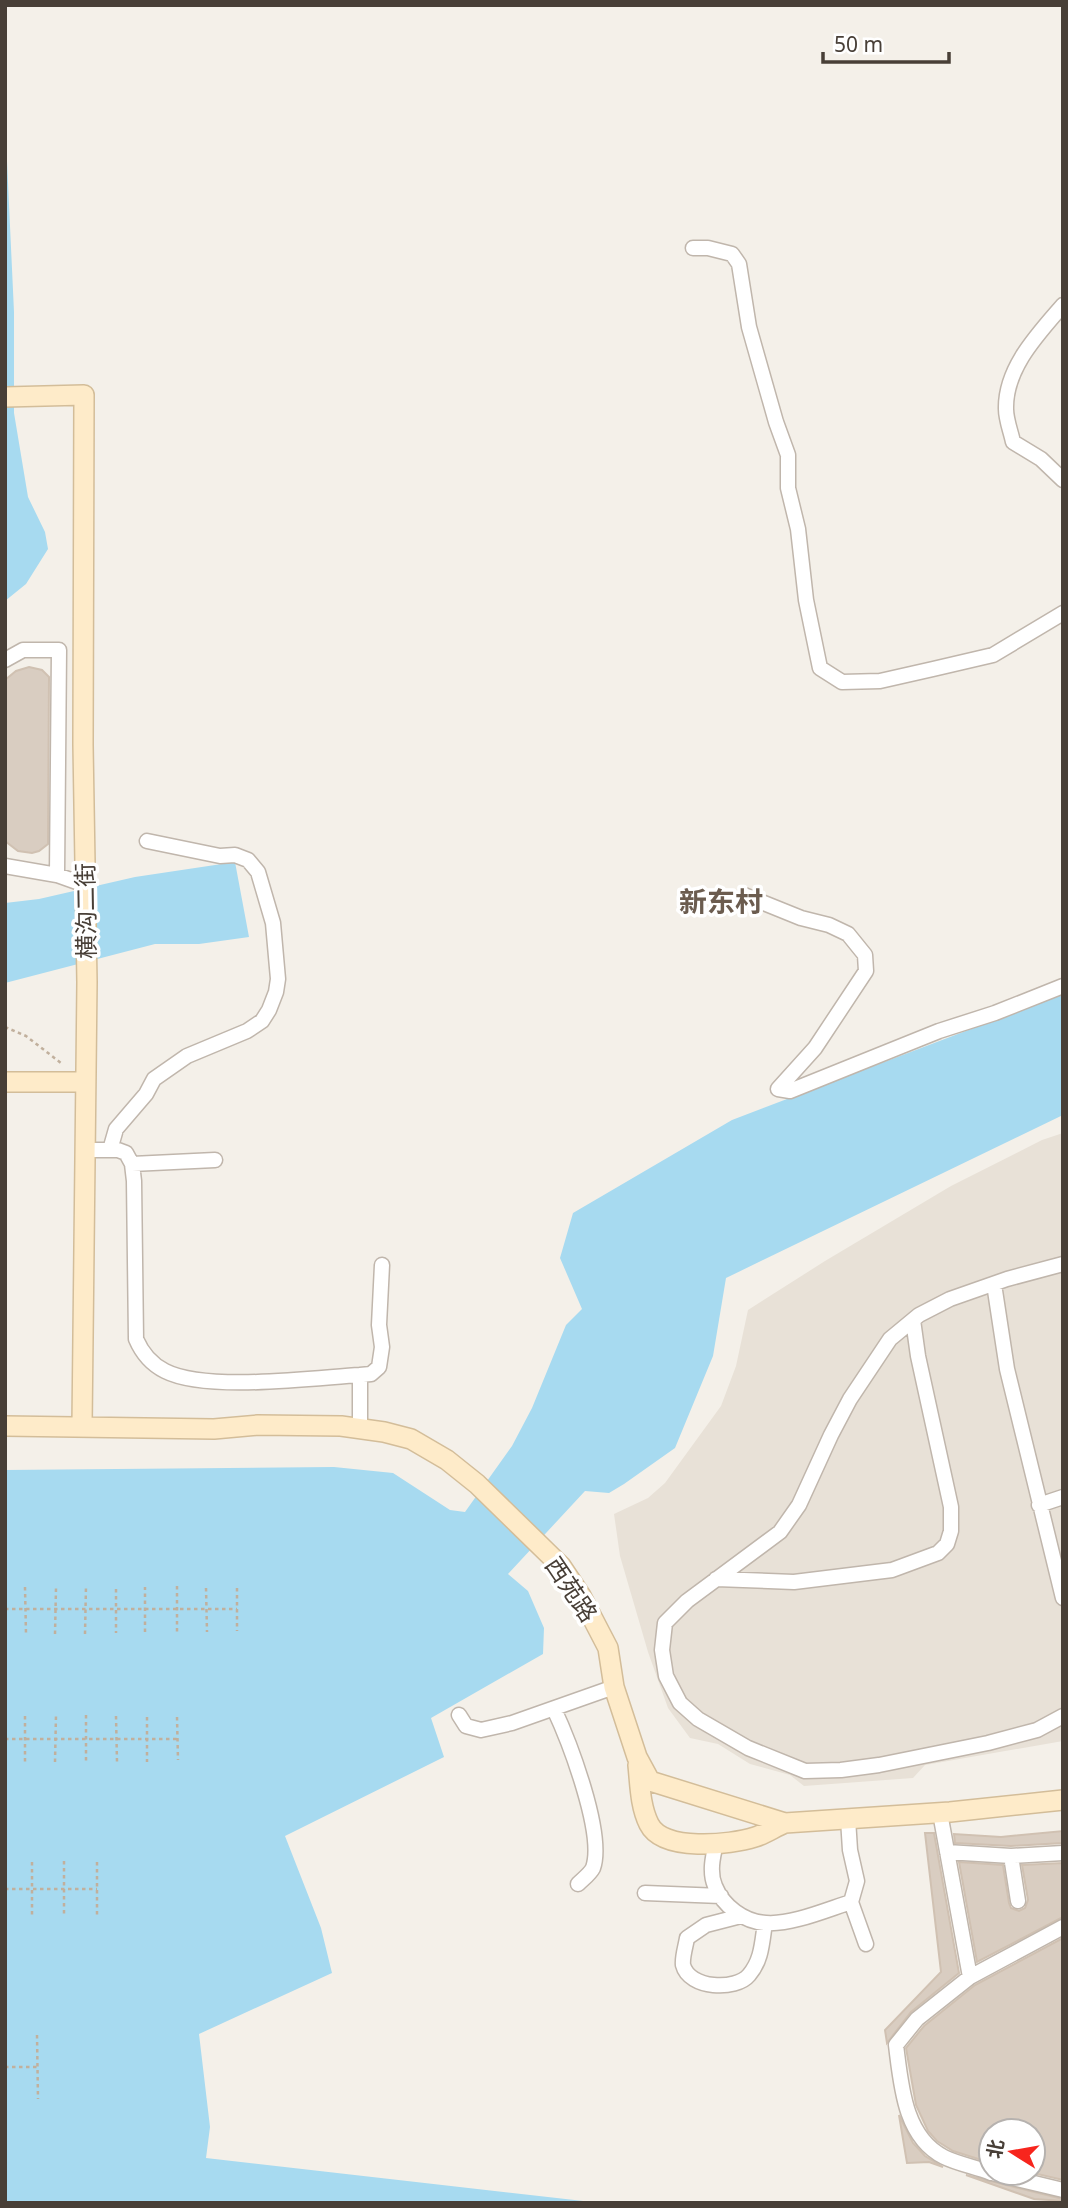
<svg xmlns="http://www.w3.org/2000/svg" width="1068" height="2208" font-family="'Noto Sans','Noto Sans SC',sans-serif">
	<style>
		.residential { fill: #e8e1d7 }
		.water { fill: #a7daf0 }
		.building { fill: #d9cdc1; stroke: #d0c1b2; stroke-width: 2 }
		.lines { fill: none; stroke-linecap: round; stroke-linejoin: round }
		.street-casing { stroke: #c0b6ac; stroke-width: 17 }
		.secondary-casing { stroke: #d3bd99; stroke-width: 22 }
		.path { stroke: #c1b09d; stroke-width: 2.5; stroke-dasharray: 3.5 3.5; stroke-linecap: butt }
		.street { stroke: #fff; stroke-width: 14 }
		.secondary { stroke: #feebc9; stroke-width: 19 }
		.labels { text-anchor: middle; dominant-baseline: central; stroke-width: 7; stroke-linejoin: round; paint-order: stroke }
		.street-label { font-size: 24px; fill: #483f37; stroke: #fff }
		.quarter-label { font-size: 28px; font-weight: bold; fill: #6b5c4f; stroke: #fff }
	</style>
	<rect width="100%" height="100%" fill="#f4f0e9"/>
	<path class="residential" d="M1063,1133V1741L925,1765L913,1778L804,1786L790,1775L750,1764L718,1744L690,1738L668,1708L648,1652L620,1556L614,1514L648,1498L665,1483L721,1406L736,1366L748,1310L825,1261L951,1186L1042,1140Z"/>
	<path class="water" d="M5,118L14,312V413L28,497L45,532L48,549L26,584L5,601Z
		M235,862L249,937L199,944H155L5,983V903L39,899L135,877Z
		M1063,994V1115L726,1278L713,1356L675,1448L624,1484L609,1493L585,1491L508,1574L528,1591L544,1628L543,1654L431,1718L444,1757L285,1836L321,1928L332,1973L199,2034L210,2127L206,2158L601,2203H5V1470L334,1467L393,1473L450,1510L465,1512L512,1446L532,1408L566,1325L582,1309L560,1258L573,1213L732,1120Z"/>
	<path class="building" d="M29,667L42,670L49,677L48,844L39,851L32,853L18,851L5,841V680L16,671Z
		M1063,1831V1843L1011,1846L955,1843L954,1834L1001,1837Z
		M925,1833H934L959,1973L911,2012L887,2043L885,2030L941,1972Z
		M959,1862L1003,1865L1009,1903L1011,1908L1019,1911L1025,1908L1028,1900L1022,1865L1063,1863V1917L977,1962Z
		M1063,1938V2180L1033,2173V2131H991V2163L953,2151L937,2141L928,2131L916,2105L906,2048L924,2026L975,1985Z
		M899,2115L913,2143L925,2156L943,2167L929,2162L907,2163Z
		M966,2175L1063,2199V2201L1034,2199Z"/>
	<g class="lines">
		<g class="street-casing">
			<path id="street" d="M693,248H708L732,254L739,264L749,327L776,422L788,455V488L798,529L806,600L820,668L842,682L880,681L933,669L993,655L1063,613
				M1063,305C1038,334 1005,368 1006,409C1006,420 1011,432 1013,442L1041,459L1063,480
				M5,660L23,650H59L57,875
				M5,866L57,875L85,885
				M744,895L801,918L829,925L848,934L865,955L866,971L815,1048L778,1089L790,1091L939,1031L995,1013L1063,986
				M85,1150H118L126,1153L132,1164L134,1181L136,1339C142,1353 151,1364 165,1371C206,1392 312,1378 360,1375V1429
				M110,1150L116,1129L146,1094L154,1079L187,1056L247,1031L262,1021L269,1010L276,992L278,979L273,923L258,872L248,860L235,855L220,856L147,841
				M132,1164L215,1160
				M1063,1264L1007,1279L950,1299L919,1315L890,1339L850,1399L831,1435L799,1505L780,1532L687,1601L665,1623L662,1650L666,1676L680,1703L698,1719L748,1748L805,1771L841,1770L879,1765L988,1743L1037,1730L1063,1716
				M994,1284L1007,1369L1063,1598
				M360,1375L371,1374L379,1367L382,1347L379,1325L382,1265
				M1039,1505L1063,1497
				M716,1579L794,1582L892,1570L938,1553L947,1544L951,1531V1507L918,1356L913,1320
				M554,1709C569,1741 605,1834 593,1868C590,1874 583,1879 578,1884
				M459,1715L466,1726L481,1730L512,1723L614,1687
				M940,1813L970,1977L917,2019L896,2045C901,2084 904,2137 944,2157C958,2164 976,2167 991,2173
				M716,1843C713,1856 709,1872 715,1886C723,1906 744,1922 766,1923C791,1925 826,1910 851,1902L857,1881L850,1850L848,1819
				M947,1852L1011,1856L1063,1853
				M1011,1856L1018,1901
				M645,1893L721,1896
				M851,1902L866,1944
				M741,1916L706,1925L687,1938C686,1945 682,1957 683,1965C689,1989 736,1991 749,1975C762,1960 762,1942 765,1923
				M970,1977L1063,1927
				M992,2173L1063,2190"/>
		</g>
		<g class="secondary-casing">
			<path id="secondary" d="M5,397L84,395L83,745L87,982L82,1426
				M5,1082H84
				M5,1426L214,1429L258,1425L341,1426L384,1432L411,1439L447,1460L477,1484L561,1566L581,1596L608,1648L614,1687L637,1757L650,1781L785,1823L950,1812L1063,1800
				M638,1765C640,1784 640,1806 649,1824C663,1852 730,1845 755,1837C765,1834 775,1827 785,1823"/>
		</g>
		<path class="path" d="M5,1027L26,1036L61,1063
			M177,1586V1633
			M25,1587L26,1634
			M206,1588L207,1632
			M237,1588V1631
			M116,1589V1633
			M5,1609H237
			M145,1632V1587
			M55,1634L56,1588
			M85,1634L86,1586
			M86,1715V1764
			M25,1716V1763
			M116,1716L117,1762
			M147,1717V1762
			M177,1717L178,1760
			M5,1739H178
			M55,1762L56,1715
			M64,1861V1916
			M32,1862V1916
			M97,1862V1915
			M5,1889H97
			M37,2035L38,2099
			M5,2067H38"/>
		<use href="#street" class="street"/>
		<use href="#secondary" class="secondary"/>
	</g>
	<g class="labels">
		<g class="street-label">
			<text transform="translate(85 911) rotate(-91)">横沟二街</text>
			<text transform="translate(572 1589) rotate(56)">西苑路</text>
		</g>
		<g class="quarter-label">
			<text x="721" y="901">新东村</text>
		</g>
	</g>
	<rect width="1068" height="2208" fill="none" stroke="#483f37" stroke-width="14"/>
	<g transform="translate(1012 2152) rotate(281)"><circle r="33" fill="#ffffff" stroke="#b6b2af" stroke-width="2"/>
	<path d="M0-5L12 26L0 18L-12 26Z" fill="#f7251d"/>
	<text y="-10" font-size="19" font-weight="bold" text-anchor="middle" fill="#483f37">北</text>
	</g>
	<path d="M823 52v10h126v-10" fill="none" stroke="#483f37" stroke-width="3.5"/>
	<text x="834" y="52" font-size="21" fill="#483f37" stroke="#ffffff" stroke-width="5" paint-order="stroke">50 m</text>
</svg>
